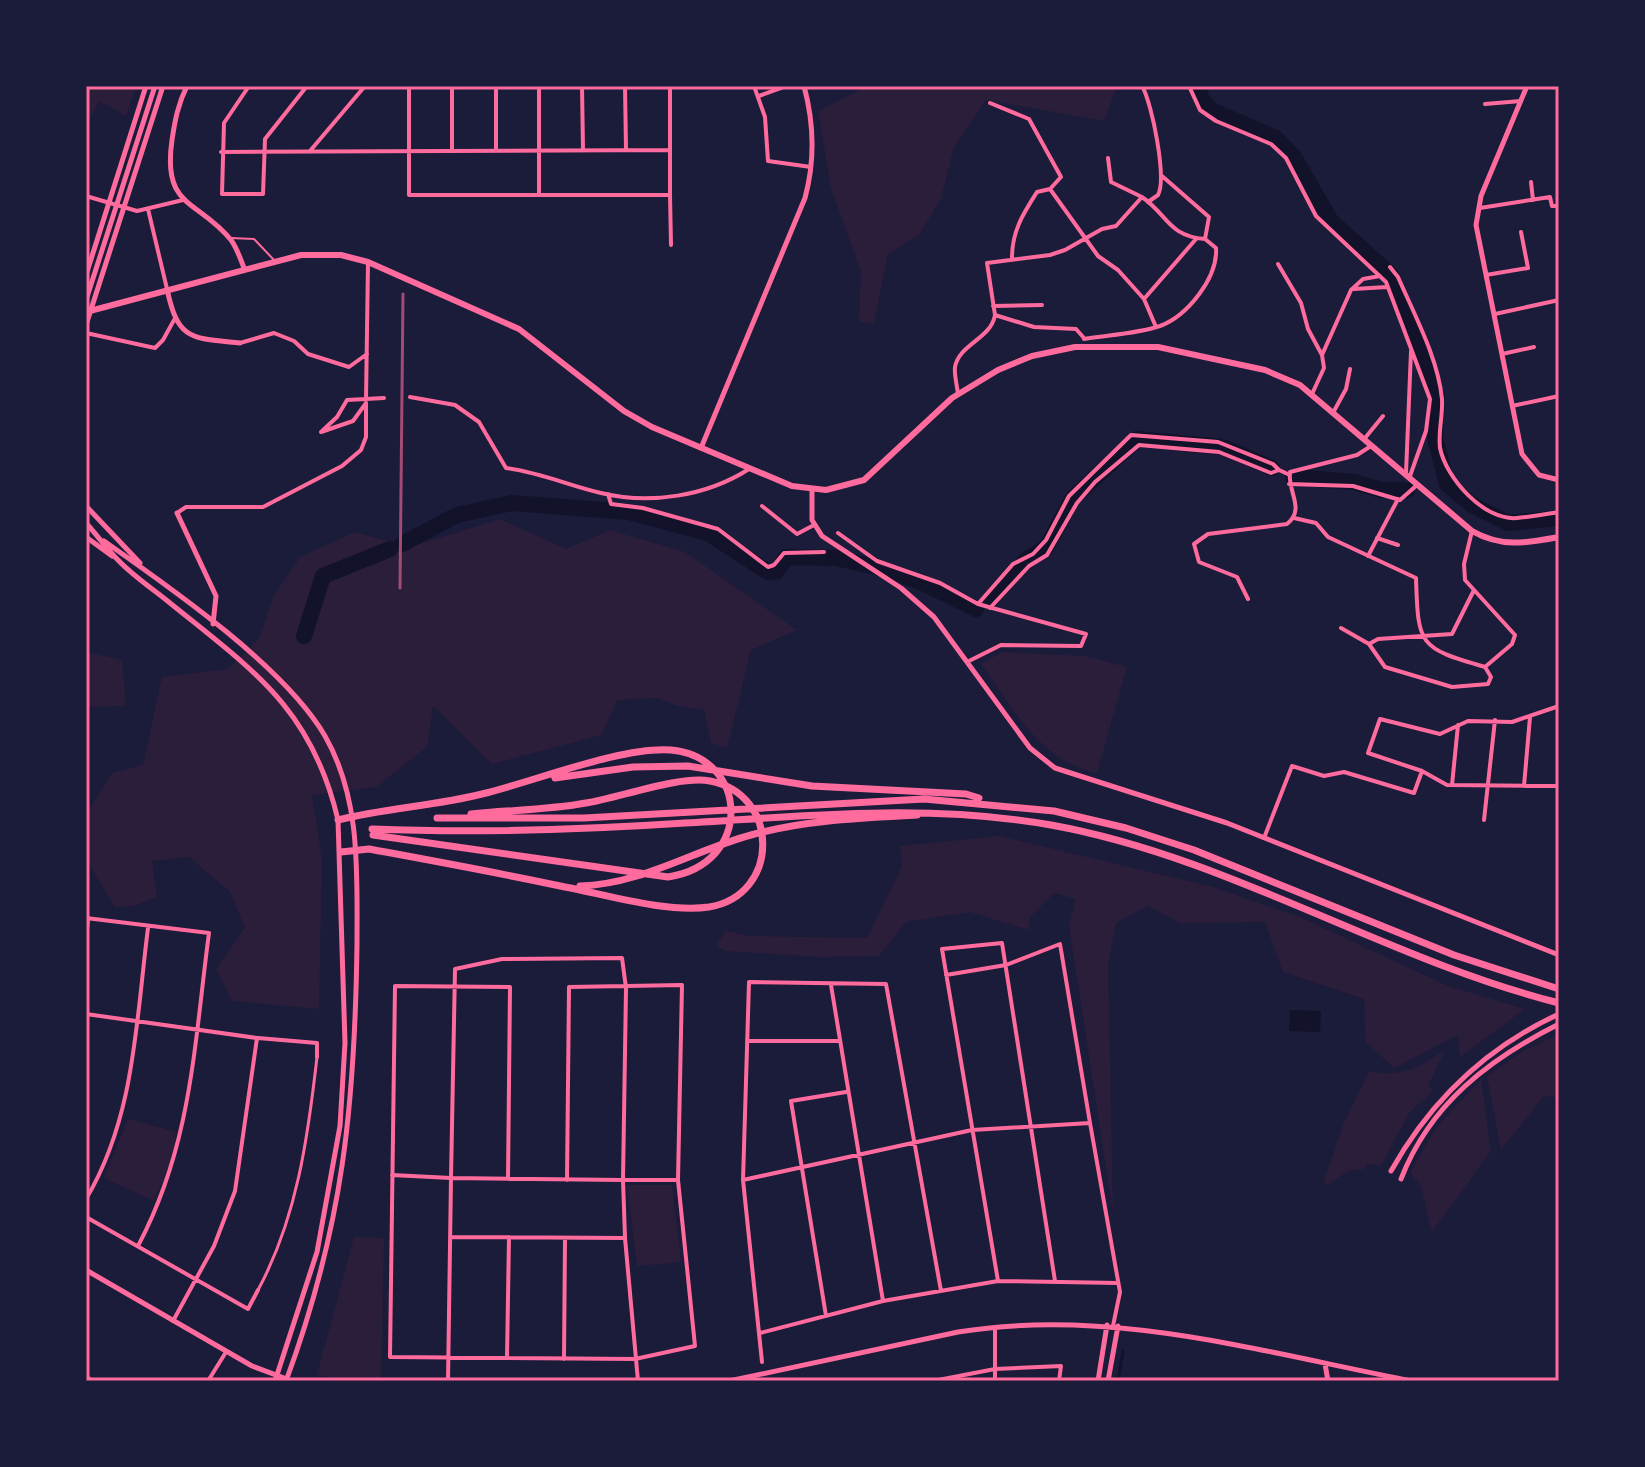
<svg xmlns="http://www.w3.org/2000/svg" width="1645" height="1467" font-family="'PT Sans',sans-serif">
	<style>
		.green { fill: #2a1e3b }
		.water { fill: #12122b }
		.lines { fill: none; stroke-linecap: round; stroke-linejoin: round }
		.stream { stroke: #12122b; stroke-width: 3 }
		.river { stroke: #12122b; stroke-width: 16 }
		.service { stroke: #ff6b9d; stroke-width: 2 }
		.pedestrian { stroke: #ff6b9d; stroke-width: 3 }
		.minor { stroke: #ff6b9d; stroke-width: 4 }
		.tertiary { stroke: #ff6b9d; stroke-width: 5 }
		.primary { stroke: #ff6b9d; stroke-width: 6 }
		.motorway { stroke: #ff6b9d; stroke-width: 7 }
		.rail { stroke: #a44b75; stroke-width: 3 }
		.neatline { fill: none; stroke: #ff6b9d; stroke-width: 3 }
	</style>
	<rect width="100%" height="100%" fill="#1b1b3a"/>
	<path class="green" d="M86,86H136L126,116L99,101L86,126Z
		M867,86H1117L1104,121L986,100L954,147L941,199L919,235L888,254L874,323L859,322L861,272L831,188L818,111Z
		M500,519L566,549L610,530L685,552L797,630L751,650L727,748L711,743L704,710L675,705L657,698L617,700L602,735L492,764L433,706L427,747L376,787L312,795L322,860L319,1009L232,1001L216,969L245,928L230,892L189,857L152,861L157,897L134,906L115,907L86,860V807L92,806L112,773L143,765L162,677L228,669L259,639L273,597L300,557L355,532L410,547Z
		M86,652L122,660L126,706L86,707Z
		M1002,652L1085,656L1127,667L1097,773C1039,761 1014,709 981,664Z
		M999,836L1213,887L1302,918L1448,986L1525,1009L1460,1057L1458,1035L1394,1068L1366,1042L1364,999L1283,972L1265,922L1180,923L1148,906L1116,923L1108,965L1113,1213L1069,925L1076,899L1054,893L1030,917L1029,930L970,912L906,922L879,956L821,957L727,951L716,946L726,931L749,936L867,938L902,866L900,846Z
		M1559,1034V1098L1544,1096L1501,1150L1487,1076L1523,1051Z
		M1445,1050L1428,1086L1434,1090L1410,1112L1381,1166L1367,1164L1364,1169L1348,1171L1327,1185L1323,1183L1344,1123L1369,1071C1402,1078 1418,1068 1445,1050Z
		M1481,1079L1491,1151L1432,1232L1421,1186L1410,1172L1435,1129Z
		M128,1119L177,1132L169,1167L154,1201L104,1178Z
		M627,1185H672L681,1262L637,1266Z
		M354,1237L384,1238L381,1381H344L317,1375Z"/>
	<path class="water" d="M1290,1010L1321,1011L1320,1032L1289,1031Z"/>
	<g class="lines">
		<path class="stream" d="M1118,1381L1123,1351"/>
		<path class="river" d="M1198,86L1201,98L1211,110L1276,138L1294,157L1331,221L1391,275L1437,397L1435,438L1447,484L1472,505L1508,523L1559,518
			M1293,477L1354,482L1381,490H1407
			M402,544L457,515L512,503L629,512L708,533L768,572L777,571L786,557L836,558L876,567L921,582L976,609
			M991,599L1027,559L1046,548L1073,498L1137,439L1223,447L1272,468
			M304,636L323,576L390,549"/>
		<path class="service" d="M231,238L254,239L275,261"/>
		<path class="pedestrian" d="M258,1290C297,1218 308,1137 317,1057"/>
		<path class="minor" d="M249,86L224,123L222,194H263L265,139L307,86
			M409,86V195H670L671,245
			M452,86V151
			M496,86V151
			M539,86V195
			M582,86L583,150
			M625,86L626,150
			M670,86V195
			M754,86L765,117L768,161L811,167
			M1142,86C1152,103 1167,178 1158,195L1148,202
			M1189,86L1200,110L1216,121L1271,144L1286,158L1316,216L1386,282L1430,399L1426,431L1410,476
			M759,96L786,86
			M990,103L1029,119L1061,177L1050,189
			M1485,104L1521,101
			M310,151L365,86
			M221,152L669,150
			M1108,158L1111,182L1142,197
			M1531,182L1533,200
			M86,196L137,211L183,200
			M1480,208L1550,197L1552,206H1559
			M148,209L167,289
			M1558,253H1559
			M1012,258C1012,231 1023,214 1037,192L1050,189L1098,256L1118,270L1144,299L1156,327
			M1278,264L1301,303L1308,329L1322,355L1324,368L1312,394
			M1390,267L1398,277C1414,314 1438,358 1442,399C1443,415 1438,432 1440,448C1446,478 1484,521 1517,518C1531,517 1545,514 1559,512
			M1486,275L1528,268L1521,232
			M1354,289L1387,287
			M1144,299L1196,239
			M993,306L1042,305
			M1495,314L1559,300
			M995,315L987,263L1050,255L1065,250L1102,229L1116,226L1142,197C1168,215 1168,236 1205,239
			M86,333L155,348L163,340L174,320
			M1084,339C1108,335 1136,334 1160,326C1187,316 1218,278 1216,248L1205,239L1209,217L1162,176
			M240,343L274,333L294,341L308,354L349,367L367,354
			M1502,354L1534,347
			M1322,355L1351,290L1363,279L1380,276
			M958,394C957,385 954,375 955,367C959,344 991,339 995,315L1034,327L1076,329L1084,338
			M410,397L455,405L479,422L506,468C542,473 567,485 601,493C650,505 707,496 749,469
			M366,400L368,262
			M1512,406L1559,396
			M1334,411L1346,389L1350,369
			M1365,438L1383,416
			M1406,473L1411,351
			M1289,484L1353,486L1400,500L1417,485
			M608,494L611,504L643,508L718,529L768,567L774,565L784,553L824,552
			M762,506L797,534L814,525
			M177,513L186,507H263L342,466L361,450L366,437V403L353,421L321,432L337,417L347,400L384,398
			M1294,518L1316,523L1328,537L1416,578C1418,646 1419,648 1485,667L1491,677L1488,684L1452,687L1385,667L1369,644L1341,628
			M1472,531L1464,564L1465,580L1515,635L1512,644L1485,667
			M838,533L877,561L940,583L978,604L1086,634L1081,646L1001,645L967,662
			M1377,538L1398,545
			M86,549V559
			M1368,556L1398,499
			M1248,599L1237,577L1199,562L1194,544L1208,534L1287,524C1306,509 1287,491 1290,472L1357,455L1371,446
			M978,604L1013,564L1033,554L1046,540L1069,496L1131,435L1218,442L1273,464L1279,470
			M990,608L1029,566L1047,555L1077,503L1095,482L1139,445L1219,452L1271,473L1279,470L1290,475
			M1369,644L1378,639L1452,634L1474,590
			M1559,706L1512,722L1468,721L1440,734L1380,719L1368,753L1422,771L1447,785L1559,786
			M1452,785L1458,725
			M1524,786L1530,717
			M1559,790V808
			M1484,820L1495,720
			M1264,838L1292,766L1324,776L1344,772L1414,793L1422,771
			M86,918L209,933C194,1045 192,1144 138,1246
			M86,938L88,919
			M946,975L1006,965L1060,944L1090,1123
			M831,985L883,1301
			M86,1014L257,1038L235,1191L214,1246L173,1321
			M258,1038L317,1043V1057
			M747,1041H840
			M392,1175L451,1178L455,969L502,959L622,958L626,988L623,1180H678
			M508,1179L510,987L395,986L390,1357L635,1359L695,1346L678,1180L682,985L569,987L567,1180
			M743,1180L749,982L886,984L941,1291
			M86,1199C135,1117 136,1021 148,928
			M86,1217L248,1309L258,1290
			M450,1237L625,1238
			M998,1281L942,949L1002,943L1055,1281
			M826,1316L791,1101L846,1092
			M760,1333L883,1301L998,1281L1118,1283
			M507,1358L509,1237
			M564,1359L565,1238
			M762,1362L743,1180L972,1130L1090,1123L1120,1292L1113,1326
			M86,1377L93,1381
			M208,1381L226,1352
			M448,1381L451,1178L623,1180L625,1238L638,1381
			M933,1381L995,1369L1061,1366L1059,1381
			M995,1381V1327"/>
		<path class="tertiary" d="M187,86C178,104 175,120 172,140C162,209 198,199 231,240C237,248 240,258 244,268
			M1527,86L1481,196L1476,225L1522,454L1539,475L1559,480
			M86,275L146,86
			M167,289C178,341 191,338 240,343
			M86,300L155,86
			M86,325L163,86
			M701,448L805,198C815,161 814,123 804,86
			M812,489V520L822,536L901,588L934,617L1030,748L1055,768L1227,823L1559,955
			M86,506L140,563
			M177,513L216,596L213,624
			M86,523C97,535 107,549 118,560C133,576 153,589 170,603C254,671 312,709 338,820L345,1043L340,1126L317,1252L275,1381
			M86,537L112,556
			M104,541C171,588 285,667 325,736C361,799 357,872 357,943C355,1105 343,1227 286,1381
			M1391,1171C1431,1100 1485,1048 1559,1014
			M1401,1179C1430,1104 1489,1059 1559,1024
			M86,1270L252,1366L292,1381
			M1325,1364L1328,1381
			M729,1381L958,1332C1110,1307 1262,1352 1412,1381
			M1098,1381L1107,1325
			M1108,1381L1118,1326"/>
		<path class="primary" d="M86,312L301,255H341L368,262L519,329L624,411L652,427L792,486L826,490L864,480L952,398L998,370L1032,356L1075,347H1158L1265,370L1300,385L1472,531C1502,548 1526,543 1559,537"/>
		<path class="motorway" d="M555,778L633,767L688,766L812,786L966,794L979,798
			M437,818H584L924,799L1054,811L1126,828L1194,850L1454,955L1559,989
			M338,820C385,808 435,806 482,794C533,782 622,746 671,750C749,757 754,864 668,877L373,835
			M372,829C477,833 580,830 685,823C810,816 926,803 1051,825C1229,857 1385,959 1559,1003
			M341,852L369,849C434,861 500,873 565,887C607,895 667,913 709,907C781,895 780,794 710,781C681,775 618,798 586,803C548,810 509,810 471,814
			M580,886C642,884 692,851 751,835C804,820 862,818 917,815"/>
		<path class="rail" d="M400,588L403,294"/>
	</g>
	<rect width="1645" height="1467" fill="none" stroke="#1b1b3a" stroke-width="176"/>
	<rect x="88" y="88" width="1469" height="1291" class="neatline"/>
</svg>
